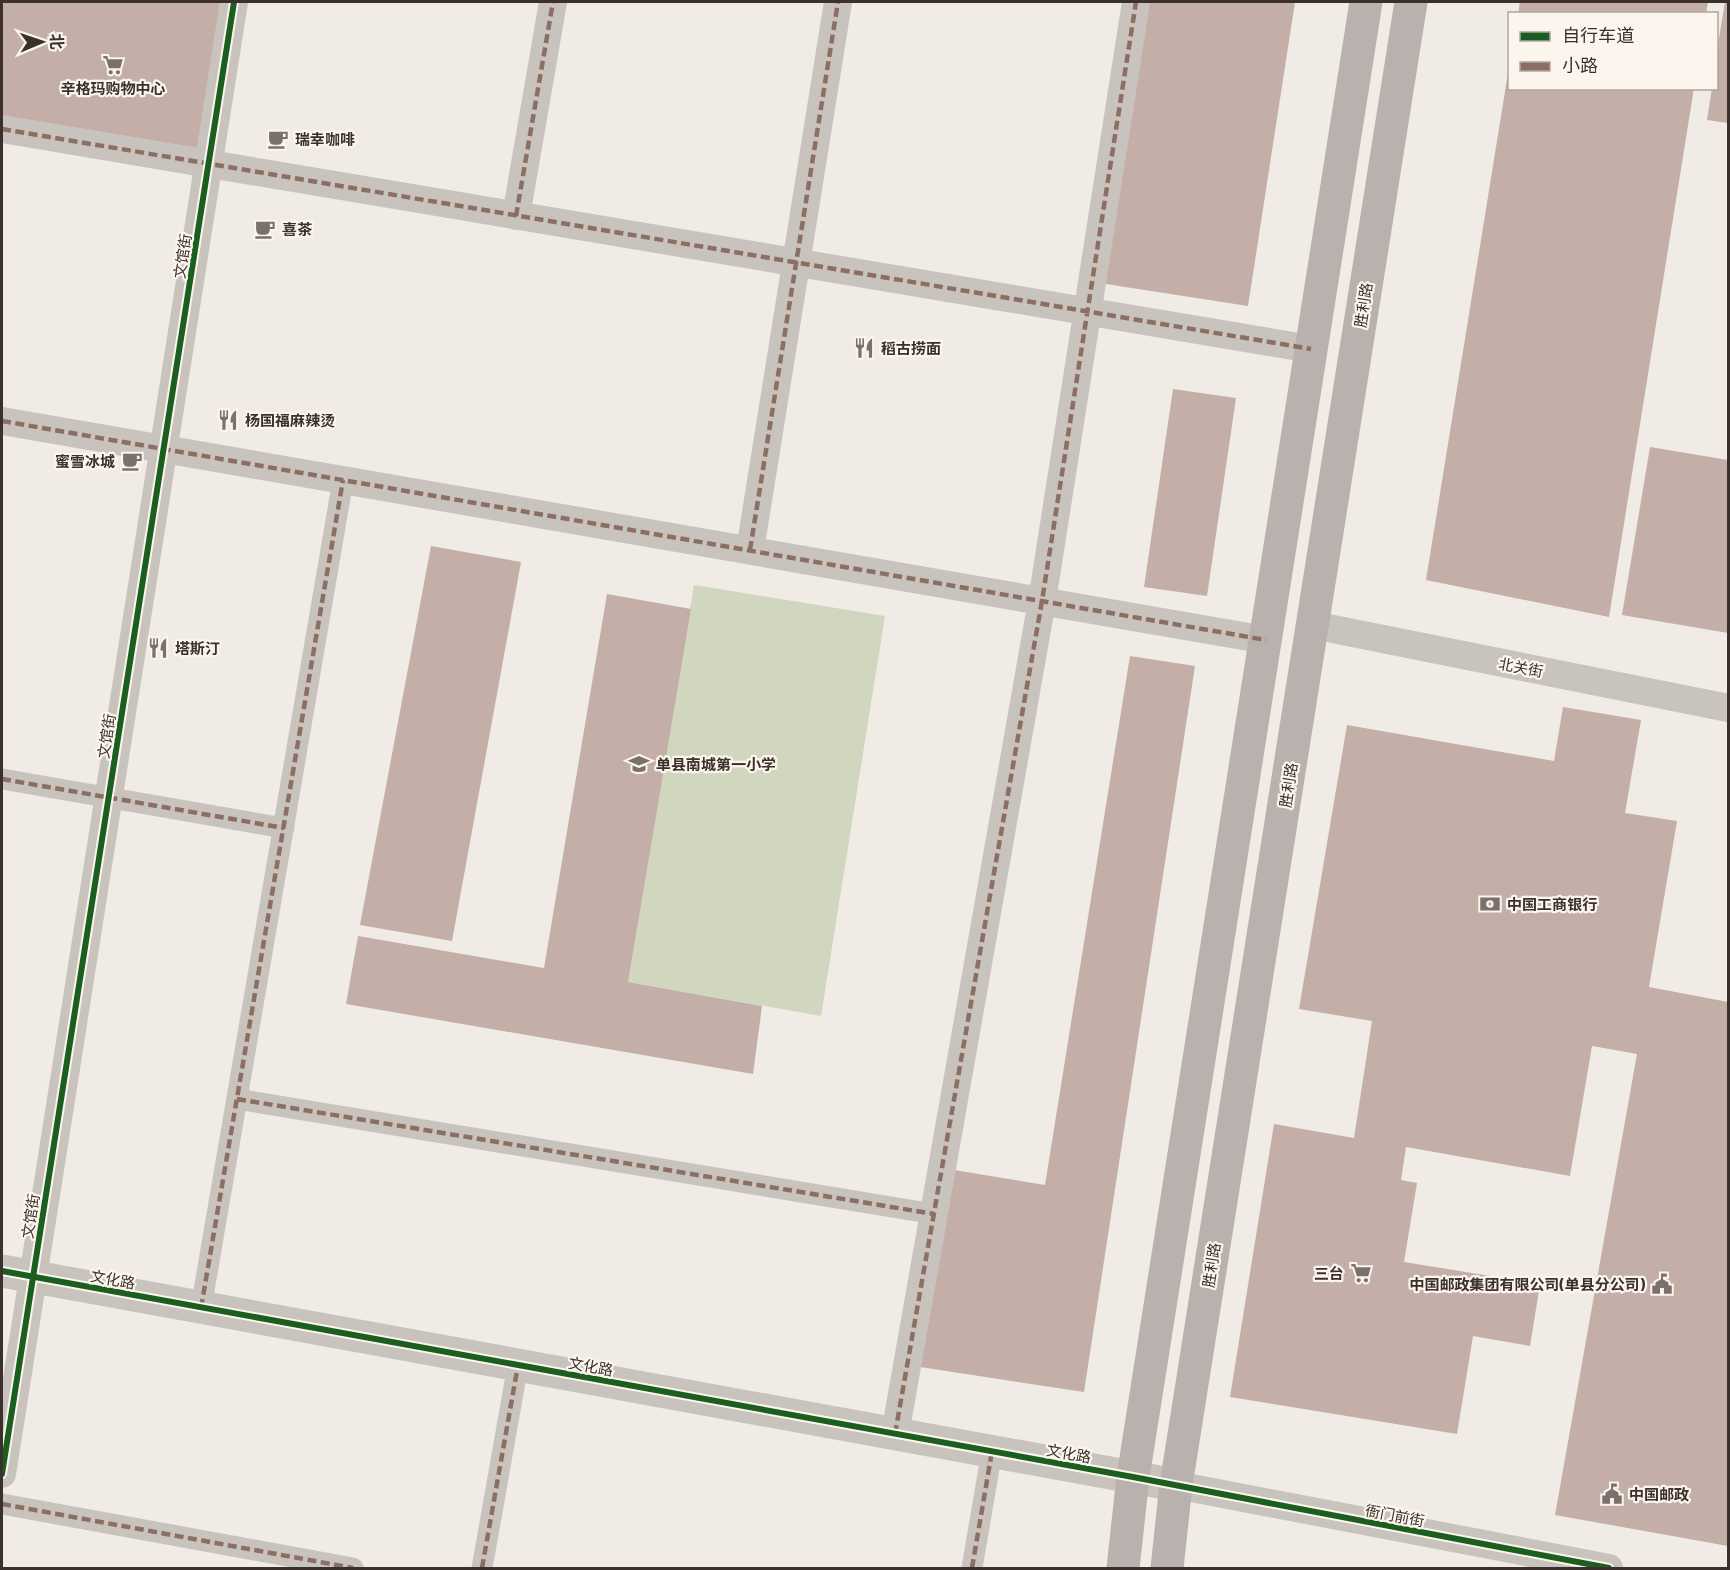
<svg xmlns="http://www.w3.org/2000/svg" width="1730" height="1570" font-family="Barlow,'Noto Sans SC',sans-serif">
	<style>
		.green { fill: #d1d6bf }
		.building { fill: #c3afa7 }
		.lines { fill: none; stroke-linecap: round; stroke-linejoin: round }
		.pedestrian { stroke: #c9c3be; stroke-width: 21 }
		.minor { stroke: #c9c3be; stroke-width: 28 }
		.tertiary { stroke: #c9c3be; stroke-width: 33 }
		.primary { stroke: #b8b1ad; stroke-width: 33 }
		.quiet { stroke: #8d6e63; stroke-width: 4.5; stroke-dasharray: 9 4.5; stroke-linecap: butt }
		.cycleway-casing { stroke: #fbf5ee; stroke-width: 10 }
		.cycleway { stroke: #1b5e20; stroke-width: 6 }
		.labels { text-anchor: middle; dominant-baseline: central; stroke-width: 4.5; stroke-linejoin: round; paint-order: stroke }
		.poi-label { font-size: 15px; font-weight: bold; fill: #3b302b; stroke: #fbf5ee; text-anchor: start }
		.street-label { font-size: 15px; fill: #3b302b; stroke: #fbf5ee }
	</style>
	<rect width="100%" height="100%" fill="#f0ebe5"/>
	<path class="green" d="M694,585L885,616L821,1016L628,982Z"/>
	<path class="building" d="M2,2H234L208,165L2,129Z
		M1136,2H1295L1248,306L1093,282Z
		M1520,2H1708L1706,14H1518Z
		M1725,2H1728V123L1707,120L1712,88H1716V56Z
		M1508,73L1510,88H1694L1609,617L1426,580Z
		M1173,389L1236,398L1207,596L1144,587Z
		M1650,447L1728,460V633L1622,615Z
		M431,546L521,562L452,941L360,925Z
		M607,594L691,609L628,982L762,1006L753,1074L346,1004L358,936L544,968Z
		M1130,656L1195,666L1084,1392L907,1365L942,1168L1045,1185Z
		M1563,707L1641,720L1625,813L1677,821L1649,987L1728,1002V1546L1555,1515L1637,1054L1592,1046L1570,1176L1406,1147L1401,1180L1417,1183L1404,1262L1540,1284L1530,1346L1473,1336L1457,1434L1230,1397L1274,1124L1354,1138L1372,1021L1299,1009L1347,725L1554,761Z"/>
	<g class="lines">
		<path class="pedestrian" d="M2,779L284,828
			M237,1099L934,1214
			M201,1308L343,480
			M2,1504L353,1568
			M482,1568L518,1365
			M972,1568L992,1451"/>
		<path class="minor" d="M2,129L1311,349
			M516,216L553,2
			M2,421L1266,640
			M750,550L838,2
			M1313,625L1728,708
			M895,1434L1042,601L1136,2
			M2,1474L234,2
			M1176,1485L1609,1568"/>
		<path class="tertiary" d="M2,1271L1176,1485"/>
		<path class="primary" d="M1123,1568L1133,1477L1366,2
			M1167,1568L1176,1485L1411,2"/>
		<path class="quiet" d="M2,129L1311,349
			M516,216L553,2
			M2,421L1266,640
			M750,550L838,2
			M2,779L284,828
			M237,1099L934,1214
			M201,1308L343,480
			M895,1434L1042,601L1136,2
			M2,1504L353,1568
			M482,1568L518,1365
			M972,1568L992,1451"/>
		<g class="cycleway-casing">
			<path id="cycleway" d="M2,1271L1133,1477L1609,1568
				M2,1474L234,2"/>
		</g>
		<use href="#cycleway" class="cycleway"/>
	</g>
	<defs>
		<g id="supermarket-bare" transform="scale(1.62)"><path d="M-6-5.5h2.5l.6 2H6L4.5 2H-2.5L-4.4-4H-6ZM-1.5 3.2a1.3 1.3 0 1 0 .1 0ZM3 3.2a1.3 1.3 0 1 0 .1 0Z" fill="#7a716c" stroke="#fbf5ee" stroke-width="2.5" paint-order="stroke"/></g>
		<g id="cafe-bare" transform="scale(1.62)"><path d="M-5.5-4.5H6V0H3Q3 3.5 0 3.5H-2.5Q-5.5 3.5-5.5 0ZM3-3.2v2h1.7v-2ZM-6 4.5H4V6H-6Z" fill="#7a716c" stroke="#fbf5ee" stroke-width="2.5" paint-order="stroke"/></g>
		<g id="restaurant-bare" transform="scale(1.62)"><path d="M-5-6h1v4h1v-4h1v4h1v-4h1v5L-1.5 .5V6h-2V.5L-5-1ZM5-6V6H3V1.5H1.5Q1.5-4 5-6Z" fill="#7a716c" stroke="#fbf5ee" stroke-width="2.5" paint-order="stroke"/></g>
		<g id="school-bare" transform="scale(1.62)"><path d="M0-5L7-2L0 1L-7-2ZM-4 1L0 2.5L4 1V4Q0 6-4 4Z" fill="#7a716c" stroke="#fbf5ee" stroke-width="2.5" paint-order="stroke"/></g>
		<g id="bank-bare" transform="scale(1.62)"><path d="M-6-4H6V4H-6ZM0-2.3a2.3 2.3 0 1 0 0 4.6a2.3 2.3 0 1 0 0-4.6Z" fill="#7a716c" stroke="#fbf5ee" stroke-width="2.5" paint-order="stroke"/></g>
		<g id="civic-bare" transform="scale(1.62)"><path d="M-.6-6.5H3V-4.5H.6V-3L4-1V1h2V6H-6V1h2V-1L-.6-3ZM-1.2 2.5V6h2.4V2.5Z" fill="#7a716c" stroke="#fbf5ee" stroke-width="2.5" paint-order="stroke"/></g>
	</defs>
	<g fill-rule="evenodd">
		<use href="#supermarket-bare" x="113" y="65"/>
		<use href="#cafe-bare" x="278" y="139"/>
		<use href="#cafe-bare" x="265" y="229"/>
		<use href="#restaurant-bare" x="864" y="348"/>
		<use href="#restaurant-bare" x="228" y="420"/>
		<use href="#cafe-bare" x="132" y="461"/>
		<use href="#restaurant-bare" x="158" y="648"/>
		<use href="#school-bare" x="639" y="764"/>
		<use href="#bank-bare" x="1490" y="904"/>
		<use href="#supermarket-bare" x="1361" y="1273"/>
		<use href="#civic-bare" x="1662" y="1284"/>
		<use href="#civic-bare" x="1612" y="1494"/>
	</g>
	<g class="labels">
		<g class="poi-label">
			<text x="113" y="88" text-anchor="middle">辛格玛购物中心</text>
			<text x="295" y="139">瑞幸咖啡</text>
			<text x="282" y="229">喜茶</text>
			<text x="881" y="348">稻古捞面</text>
			<text x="245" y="420">杨国福麻辣烫</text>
			<text x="115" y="461" text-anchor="end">蜜雪冰城</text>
			<text x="175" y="648">塔斯汀</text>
			<text x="656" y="764">单县南城第一小学</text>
			<text x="1507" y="904">中国工商银行</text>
			<text x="1344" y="1273" text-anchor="end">三台</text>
			<text x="1645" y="1284" text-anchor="end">中国邮政集团有限公司(单县分公司)</text>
			<text x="1629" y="1494">中国邮政</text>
		</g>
		<g class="street-label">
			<text transform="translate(182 256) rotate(-81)">文馆街</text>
			<text transform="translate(1363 305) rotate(-81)">胜利路</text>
			<text transform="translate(1521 667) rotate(11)">北关街</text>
			<text transform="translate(106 736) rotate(-81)">文馆街</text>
			<text transform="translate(1288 785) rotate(-81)">胜利路</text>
			<text transform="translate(30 1216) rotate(-81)">文馆街</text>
			<text transform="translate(1211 1265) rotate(-81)">胜利路</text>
			<text transform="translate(113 1279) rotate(10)">文化路</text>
			<text transform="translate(591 1366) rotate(10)">文化路</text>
			<text transform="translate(1069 1453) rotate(10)">文化路</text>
			<text transform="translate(1395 1515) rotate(11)">衙门前街</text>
		</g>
	</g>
	<rect width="1730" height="1570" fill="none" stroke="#3b302b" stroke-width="6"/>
	<rect x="1508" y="12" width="210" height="78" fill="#fbf5ee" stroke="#aea6a0" stroke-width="1.5"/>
	<rect x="1520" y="32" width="30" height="9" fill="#1b5e20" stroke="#aea6a0" stroke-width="1.5"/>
	<text x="1562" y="42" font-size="18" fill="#3b302b">自行车道</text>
	<rect x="1520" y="62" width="30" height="9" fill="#8d6e63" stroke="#aea6a0" stroke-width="1.5"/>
	<text x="1562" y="72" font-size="18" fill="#3b302b">小路</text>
	<g transform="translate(42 42) rotate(88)" stroke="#fbf5ee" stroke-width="4.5" paint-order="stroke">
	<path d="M0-4.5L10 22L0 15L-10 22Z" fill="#3b302b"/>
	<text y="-9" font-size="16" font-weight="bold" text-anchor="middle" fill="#3b302b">北</text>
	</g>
</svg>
